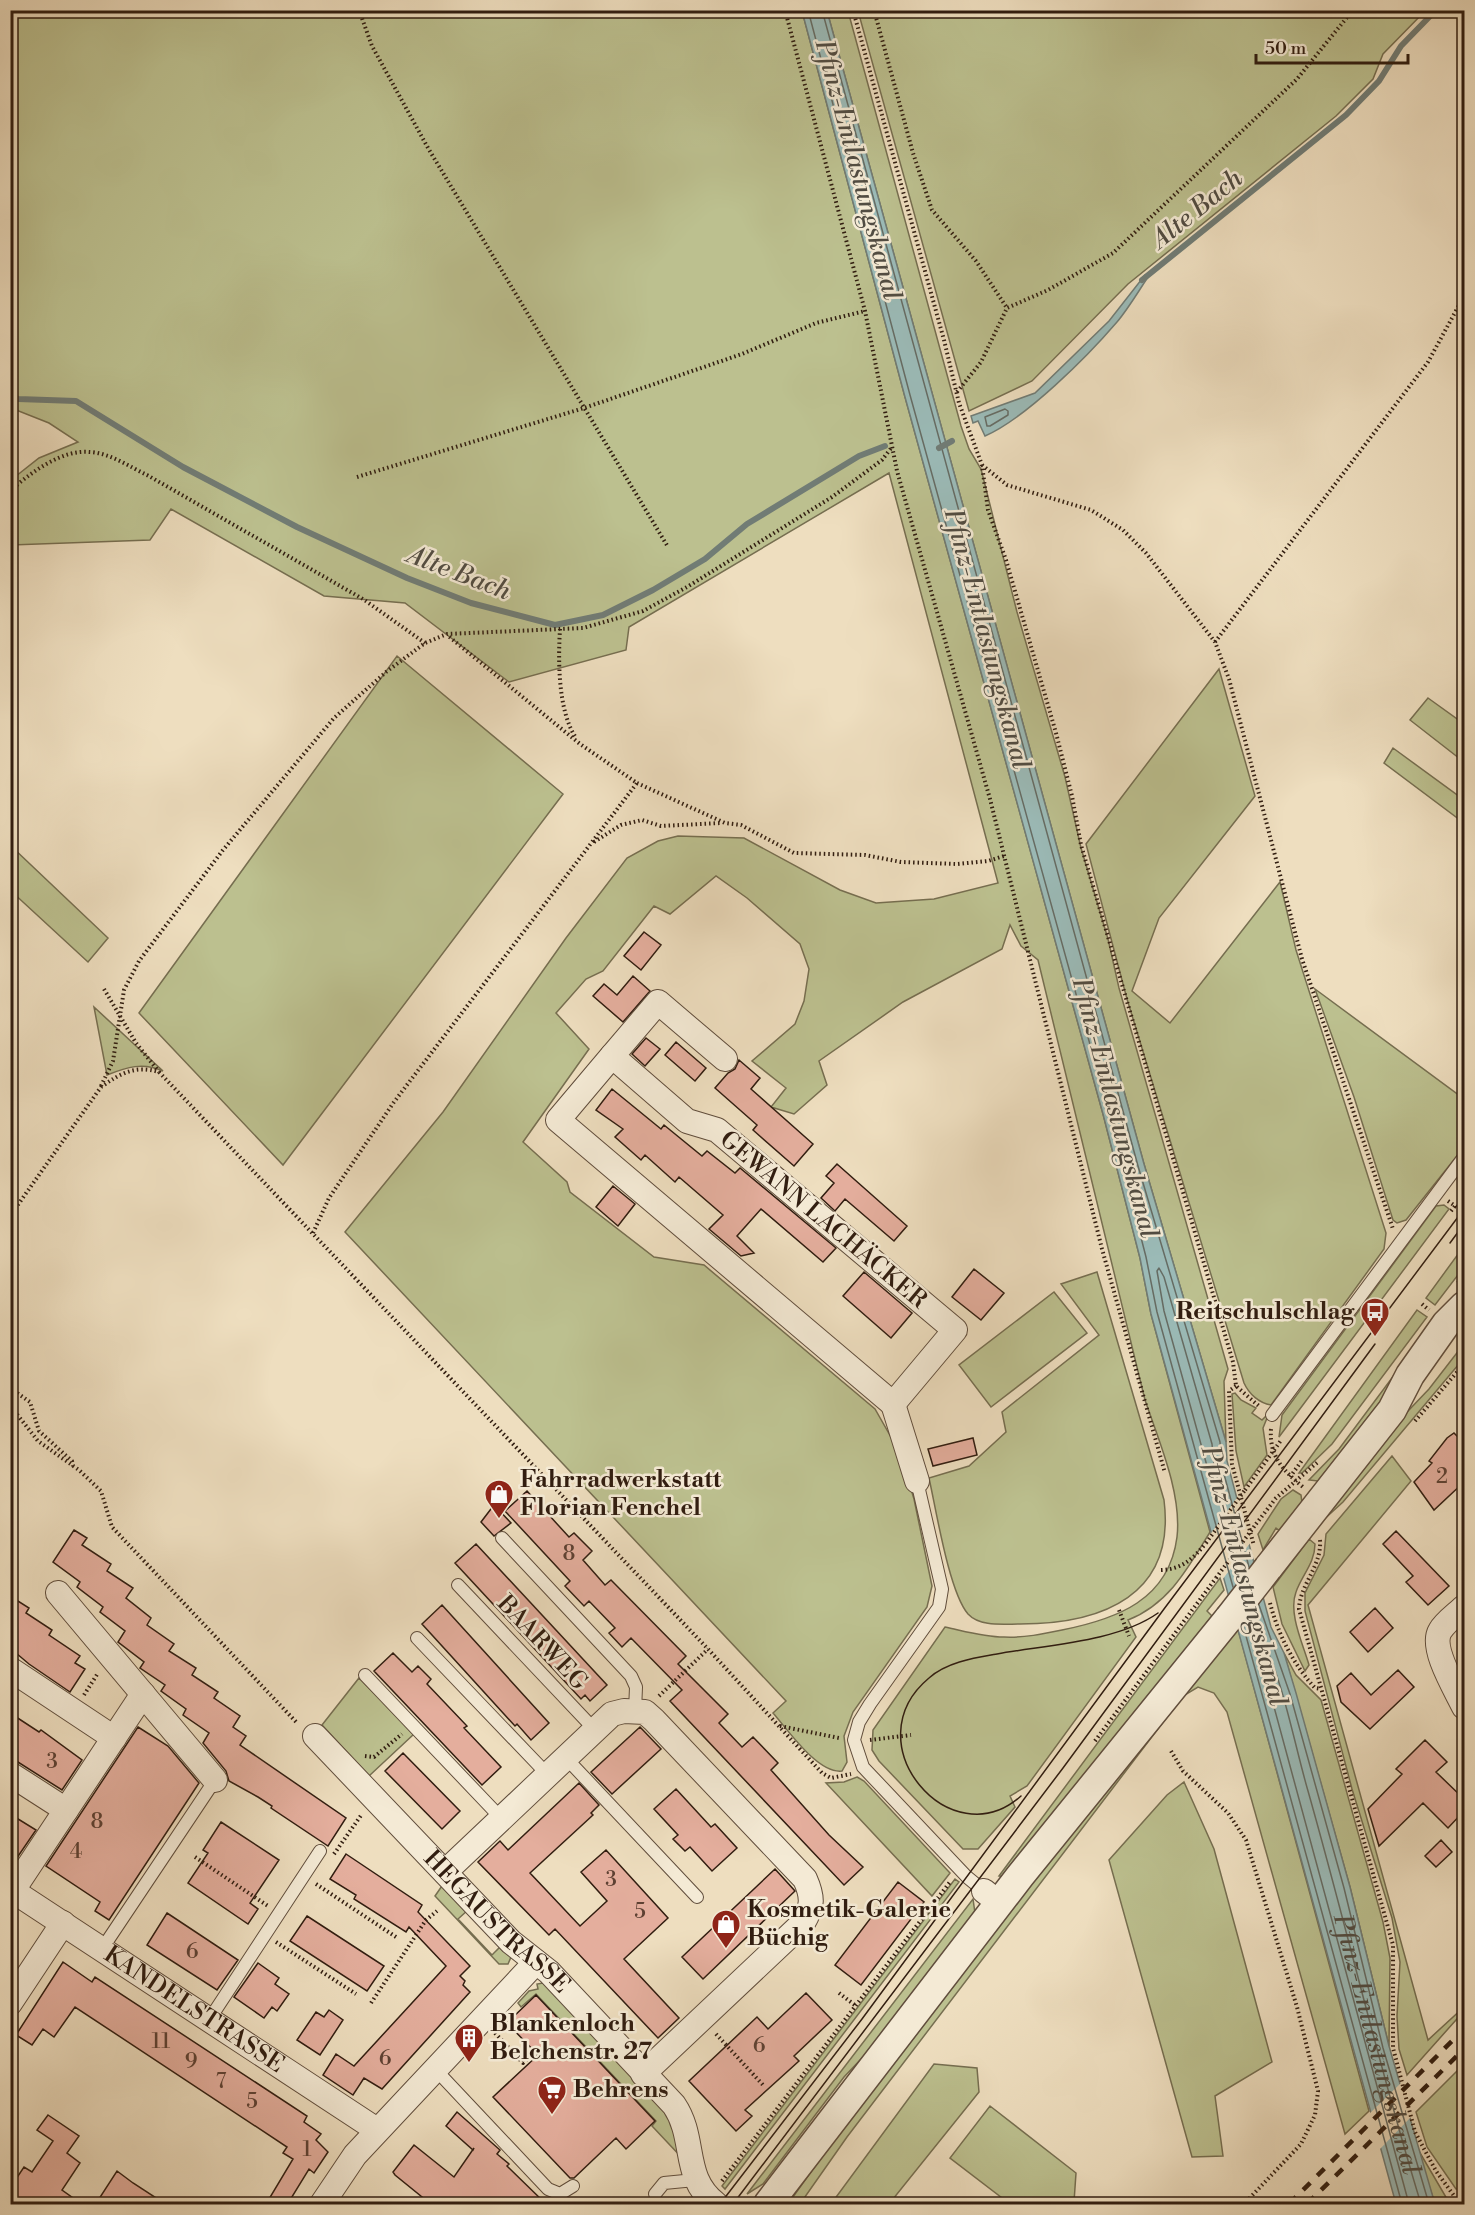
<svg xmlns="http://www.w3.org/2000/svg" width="1475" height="2215" font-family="'Libre Bodoni',serif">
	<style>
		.green { fill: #bcc08f; stroke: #766e50; stroke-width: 1.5 }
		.water { fill: #9bbbb8; stroke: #717c75; stroke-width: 1.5 }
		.pier { fill: #eedebf }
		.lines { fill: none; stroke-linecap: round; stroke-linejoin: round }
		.shore { stroke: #666c64; stroke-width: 1.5 }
		.stream { stroke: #717c75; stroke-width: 6 }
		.building { fill: #e4ae9d; stroke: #311d10; stroke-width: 1.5 }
		.service-casing { stroke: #604d3c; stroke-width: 14 }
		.minor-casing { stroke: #604d3c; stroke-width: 26 }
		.tertiary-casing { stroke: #604d3c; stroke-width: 31 }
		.path { stroke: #311d10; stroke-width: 4; stroke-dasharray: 1.5 3; stroke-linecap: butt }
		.service { stroke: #f4ead5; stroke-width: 12 }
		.minor { stroke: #f4ead5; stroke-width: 24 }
		.tertiary { stroke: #f4ead5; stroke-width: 28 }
		.tram { stroke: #311d10; stroke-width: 1.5 }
		.rail { stroke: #311d10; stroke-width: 4.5; stroke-dasharray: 10 10; stroke-linecap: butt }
		.tertiary-bridge-casing { stroke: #604d3c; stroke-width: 31; stroke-linecap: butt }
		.path-bridge { stroke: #311d10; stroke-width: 4; stroke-dasharray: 1.5 3; stroke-linecap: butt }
		.tertiary-bridge { stroke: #f4ead5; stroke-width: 28 }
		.labels { text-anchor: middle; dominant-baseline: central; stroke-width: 5; stroke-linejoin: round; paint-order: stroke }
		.number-label { font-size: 21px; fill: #5e4133 }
		.street-label { font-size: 24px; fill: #311d10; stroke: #f4ead5 }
		.poi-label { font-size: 24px; font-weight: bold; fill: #311d10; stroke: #f4ead5; text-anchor: start }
		.water-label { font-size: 26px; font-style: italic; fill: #514c42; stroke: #f4ead5 }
	</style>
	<rect width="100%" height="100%" fill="#eedebf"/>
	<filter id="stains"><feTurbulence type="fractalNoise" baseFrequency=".00333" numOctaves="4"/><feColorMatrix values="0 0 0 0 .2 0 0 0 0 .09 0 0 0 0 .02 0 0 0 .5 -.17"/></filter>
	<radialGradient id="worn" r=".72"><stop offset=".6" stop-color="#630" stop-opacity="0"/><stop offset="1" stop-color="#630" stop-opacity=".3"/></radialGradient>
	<path class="green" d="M10,11H802L905,397L1103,1114L1140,1258L1151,1314L1210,1532C1188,1568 1169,1604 1128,1620L1136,1637L1027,1786L1010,1796L1015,1807L978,1849H963L879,1761L872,1750L873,1730L945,1627C964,1631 984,1637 1004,1637C1024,1638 1043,1634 1062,1630C1117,1619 1169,1600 1177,1537C1182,1494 1159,1441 1145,1400L1038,960L1021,946L1010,925L1002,949L903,1002L819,1061L827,1085L794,1114L771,1107L786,1088L752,1061L795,1024L804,1001L809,969L800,944L747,898L716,876L670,914L654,906L603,971L586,979L556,1013L589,1049L523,1142L567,1182L570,1192L654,1257L704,1265L875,1409L900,1453L914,1499L932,1586L927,1607L853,1712L844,1736L847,1762L842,1771C818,1774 788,1730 773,1713L786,1701L345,1232L443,1112L566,938L627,858L658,841L678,836L744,838L840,890L876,903L934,899L998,883L889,473L629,627L626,650L509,682L405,603L324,596L171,509L150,540L11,545V480L39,458L78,442L49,423L11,408Z
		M827,11H848L961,426L969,449L981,469L1017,612L1065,777L1081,848L1108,939L1119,988L1228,1369L1224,1381L1226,1442L1144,1164Z
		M858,11V10L1425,11L1383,54L1373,79L1336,116L1128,284L1032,381L969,411Z
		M397,656L563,794L283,1165L139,1013Z
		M1219,669L1255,796L1159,918L1132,991L1170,1023L1280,882L1296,950L1386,1233L1384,1249L1271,1405C1259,1403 1249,1394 1244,1383L1127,999L1086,844Z
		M1428,698L1464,724V762L1410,720Z
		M1393,748L1464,800V823L1384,763Z
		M11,846L108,938L88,962L11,891Z
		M1315,989L1464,1099V1147L1406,1220L1397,1223L1393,1220L1354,1097Z
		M94,1007L163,1071C143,1062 127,1067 107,1075Z
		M1444,1205L1449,1209L1279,1437L1282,1415L1436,1206Z
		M1464,1246V1267L1435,1305L1426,1298Z
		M1097,1272L1164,1500C1176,1595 1103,1624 1020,1624C1003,1624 980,1627 968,1614C949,1592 936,1509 929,1478L969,1466L1006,1432L1002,1412L1099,1335L1061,1284Z
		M1054,1292L1087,1333L991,1407L959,1365Z
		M1417,1310L1427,1317L1332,1444L1302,1473H1299Z
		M1433,1323L1387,1393L1318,1481L1309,1480L1339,1449Z
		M1463,1345L1464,1358L1343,1502L1320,1523L1388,1432L1429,1389Z
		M1235,1393L1241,1400L1256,1408L1252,1413L1262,1420L1266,1416L1267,1418L1263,1428L1267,1455L1244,1487L1236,1451L1232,1394Z
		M1392,1456L1411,1481L1308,1605L1428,2040L1464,2007V2011L1407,2075L1399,2049L1397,2016L1400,1962L1392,1918L1352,1789L1305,1611V1593L1324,1555L1326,1534Z
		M1293,1490L1301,1495L1302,1503L1280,1531L1276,1528L1263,1550L1258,1534L1281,1499Z
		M1309,1539L1315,1544C1315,1563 1302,1575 1296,1592C1288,1613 1303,1644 1309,1665L1305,1671L1282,1624L1273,1587Z
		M1220,1578L1224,1590L1207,1611L1212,1616L1005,1877L999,1876Z
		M1238,1629L1369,2111L1345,2134L1227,1712L1214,1693L1198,1687L1183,1696L847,2137L800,2204H788C882,2071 981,1941 1084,1814C1135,1751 1184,1689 1238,1629Z
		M1284,1653L1296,1675L1321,1700L1383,1922L1390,1958L1389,2046L1350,1887Z
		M359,1678L414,1734L369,1776L322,1725Z
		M857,1777L864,1781L950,1873L932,1896L826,1783L844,1782Z
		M1184,1782L1214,1849L1272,2062L1215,2096L1223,2156L1192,2157L1109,1860L1167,1795Z
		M955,1879L959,1882L725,2189L722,2186Z
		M444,1883L468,1910L458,1919L492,1955L502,1945L511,1957L508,1964H499L435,1896Z
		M973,1899L975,1913L883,2036L844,2077L763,2184L747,2194Z
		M543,1983L670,2111L684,2160L652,2126L656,2121L536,1994L521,2007L518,2003L529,1991L538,1989L537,1984Z
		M934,2064L977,2068L979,2092L889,2204H831Z
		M1464,2064V2159L1458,2167V2189H1456L1427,2147L1416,2112Z
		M990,2106L1076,2173L1074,2202L1070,2204H1010L950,2158Z
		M1416,2146L1450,2204H1435Z"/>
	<path class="water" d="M802,11H827L1144,1164L1226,1442L1227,1461L1271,1627L1284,1653L1296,1693L1350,1887L1389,2046L1435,2204H1396L1151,1314L1140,1258L1103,1114L905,397Z
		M1145,275L1148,277C1138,292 1128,309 1117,322C1087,357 1026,418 985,436L978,421L973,423L971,416L1035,393L1109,321Z"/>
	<path class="pier" d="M1239,1495L1251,1542L1222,1580L1209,1536Z
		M1402,2082L1411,2117L1379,2150L1367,2116Z"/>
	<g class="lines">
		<g class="shore">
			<path d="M808,10L910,395L1109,1113L1146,1257L1157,1312L1233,1587"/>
			<path d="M822,10L1138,1166L1220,1442L1221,1463L1249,1567"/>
			<path d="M1005,409L1008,411V415L990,426H987L985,417Z"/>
			<path d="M1159,1268L1164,1277L1212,1444L1214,1464L1223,1500L1221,1504L1217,1502L1164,1311L1157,1271Z"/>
			<path d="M1259,1605L1290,1694L1344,1888L1383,2048L1429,2204"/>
			<path d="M1243,1625L1402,2204"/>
			<path id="s1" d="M1409,2204L1255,1637L1257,1633L1260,1634C1284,1683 1293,1739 1308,1791C1347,1928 1379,2068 1421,2204"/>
		</g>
		<path class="stream" d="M1142,280L1346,115L1379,81L1401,46L1436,10
			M10,395L18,399L76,401L183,467L297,527L407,578L471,603L555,625L603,615L653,590L705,559L747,524L859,456L885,446
			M939,448L952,441"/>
	</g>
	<path class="building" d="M644,932L661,945L641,970L624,956Z
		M633,976L650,991L623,1022L593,996L604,984L617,995Z
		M646,1038L660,1049L645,1066L632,1054Z
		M676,1042L706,1068L695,1081L665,1055Z
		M739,1060L760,1078L751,1089L813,1144L794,1166L753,1130L757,1125L715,1088L728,1073L735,1069Z
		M612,1089L661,1129L664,1125L702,1156L707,1151L735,1173L740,1168L836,1248L823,1262L761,1209L737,1236L754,1253L741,1256L709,1229L723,1215L679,1177L675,1182L645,1155L641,1160L615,1137L623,1129L596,1110Z
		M837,1164L907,1226L894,1241L845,1199L835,1211L821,1198L834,1183L826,1176Z
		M613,1186L635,1204L618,1226L596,1207Z
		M974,1269L1004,1293L981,1320L952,1297Z
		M864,1272L912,1313L891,1338L843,1296Z
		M1454,1433L1464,1443V1482L1434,1510L1414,1482L1432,1463L1429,1461L1447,1438Z
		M973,1438L977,1455L933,1466L928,1449Z
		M527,1491L569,1537L574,1533L592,1551L583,1560L605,1585L611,1580L686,1656L678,1664L728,1714L719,1723L742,1747L753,1737L778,1763L771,1770L829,1835L863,1867L844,1885L670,1701L682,1690L631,1638L622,1647L609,1633L615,1628L589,1601L584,1606L565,1586L570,1581L505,1511Z
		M494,1505L511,1523L494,1536L481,1522Z
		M74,1530L87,1538L82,1545L111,1564L107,1571L133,1588L126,1598L151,1618L147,1625L174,1644L169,1651L196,1668L192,1675L218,1692L214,1698L240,1716L233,1727L246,1736L240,1745L346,1818L328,1846L271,1808L272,1806L258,1797L229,1781L226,1771L203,1743L209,1733L183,1715L186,1709L161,1691L165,1685L140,1668L144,1662L118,1642L125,1631L100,1612L103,1607L77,1587L80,1582L53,1562Z
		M1396,1531L1449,1586L1428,1605L1406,1582L1413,1576L1383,1544Z
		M476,1544L607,1685L590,1701L585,1695L581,1699L455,1563Z
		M10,1596L29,1608L26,1613L52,1630L49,1635L80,1656L75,1663L85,1669L70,1692L29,1664L10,1648Z
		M442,1605L549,1723L531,1740L517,1724L515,1726L422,1624Z
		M1375,1608L1393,1628L1368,1652L1350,1632Z
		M393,1653L412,1672L418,1666L431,1679L427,1684L467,1726L464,1728L501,1767L482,1785L374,1671Z
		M1398,1670L1414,1687L1370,1729L1341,1702L1337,1686L1351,1673L1371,1695Z
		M10,1713L39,1732L41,1730L82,1760L62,1790L10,1757Z
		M138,1727L168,1746L199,1783L109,1920L95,1911L100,1902L46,1866Z
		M640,1727L661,1749L612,1794L591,1772Z
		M1425,1740L1447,1762L1436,1772L1464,1799V1811L1448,1828L1423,1803L1379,1846L1368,1809L1402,1774L1396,1769Z
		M403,1753L460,1811L442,1829L385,1771Z
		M579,1783L599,1805L591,1813L593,1815L530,1873L580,1926L607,1901L581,1872L606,1850L668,1918L624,1959L679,2018L658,2038L555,1929L549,1935L478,1862L500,1841L508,1850Z
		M676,1789L711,1827L715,1824L737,1848L712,1871L690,1847L685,1851L673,1839L678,1835L654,1809Z
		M10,1814L36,1830L10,1868Z
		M221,1822L279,1860L250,1903L258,1909L248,1924L188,1883L208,1853L203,1850Z
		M1441,1840L1452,1852L1436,1867L1425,1856Z
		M346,1854L422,1905L418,1912L470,1966L460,1976L465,1981L463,1985L470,1992L382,2089L364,2078L353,2095L323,2075L336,2054L354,2066L446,1966L409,1927L406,1932L354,1899L356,1895L330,1879Z
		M775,1869L795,1891L703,1979L682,1957Z
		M898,1882L924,1902L861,1985L835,1965Z
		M167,1913L238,1960L217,1990L147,1945Z
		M307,1916L384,1966L367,1991L290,1941Z
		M63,1962L92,1982L95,1977L307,2116L304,2122L321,2134L316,2140L328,2152L314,2173L309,2169L287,2205H278L269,2199L293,2159L283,2153L287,2147L75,2007L54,2037L43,2029L32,2045L16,2035Z
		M258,1963L279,1978L275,1984L289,1994L277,2011L272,2007L264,2018L234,1997Z
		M806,1993L832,2020L794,2056L799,2061L745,2110L752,2116L736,2131L689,2081L757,2017L768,2029Z
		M536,1995L655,2121L626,2149L616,2138L574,2178H570L493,2097L538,2055L507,2023Z
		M329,2010L343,2020L320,2055L297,2040L316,2012L324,2017Z
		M457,2112L500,2150L497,2154L509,2164L507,2166L547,2205H432L395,2175L393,2172L414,2145L454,2177L474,2148L473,2150L446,2126Z
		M48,2115L79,2136L67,2153L80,2163L62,2190L83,2205H23L10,2196V2188L24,2167L32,2172L53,2141L37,2130Z
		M117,2171L133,2183L167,2205H95Z"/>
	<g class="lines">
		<g class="service-casing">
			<path id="service" d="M1272,1415L1464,1157
				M917,1481L942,1589L939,1607L870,1704L859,1722L854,1740L863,1767L967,1877L984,1891
				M502,1538L631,1676L636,1687L635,1711
				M458,1585L595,1730
				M417,1638L548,1775
				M365,1675L502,1819
				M566,1758L697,1897
				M102,1949L215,1780
				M209,2020L320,1851
				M435,2069L548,2189L560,2194L573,2186
				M655,2194L664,2183L695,2180"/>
		</g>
		<g class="minor-casing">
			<g id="minor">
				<path d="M612,1056L687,1121L717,1130L955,1330L893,1404L558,1120Z"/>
				<path d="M612,1056L658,1002L725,1059"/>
				<path d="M893,1404L917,1481"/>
				<path d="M58,1593L215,1780"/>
				<path d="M1464,1607C1457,1614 1445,1622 1440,1631C1430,1648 1456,1690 1464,1707"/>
				<path d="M10,1669L114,1738"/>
				<path id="s2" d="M315,1736L511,1942L549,1972L674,2105C697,2139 681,2177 716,2204"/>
				<path d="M10,1774L66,1810"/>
				<path d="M445,1872L612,1714L624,1711L645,1712L654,1720L805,1879C813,1897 813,1906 803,1923L643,2074"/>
				<path id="s3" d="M10,1889L377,2130"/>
				<path d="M13,1890L143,1694"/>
				<path d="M984,1891L999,1903"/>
				<path d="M10,2003L63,1923"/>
				<path d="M322,2204L355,2155L536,1962"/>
			</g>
		</g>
		<g class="tertiary-casing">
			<path id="tertiary" d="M1268,1568L1392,1410L1410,1375L1446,1324L1464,1306
				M768,2204L1020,1876L1229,1618"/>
		</g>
		<path class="path" d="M359,10L372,46L428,148L668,547
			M785,10L865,311L897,471L990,799L1102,1249L1165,1473
			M853,10L944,340L959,403L982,465L988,510L1006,560L1056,733L1072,796L1081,845L1233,1362L1236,1386L1260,1407
			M874,10L913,153L932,210L976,261L1007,308
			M957,392L981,362L1007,308L1048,290L1113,253L1297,79L1353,10
			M982,465L1007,485L1091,510L1123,530L1146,553L1215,642L1229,679L1302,959L1393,1229
			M357,477L584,408L742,354L816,323L865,311
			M10,491C30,473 62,449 90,452C110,453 130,467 147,475L363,599L425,643
			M560,629C558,661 558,711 576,738
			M1215,642L1428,362L1464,296
			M637,783L725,823L741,825L794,853L865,855L901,862L957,864L988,861L1004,856
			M594,842L621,825L642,820L661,826L721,823
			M104,989L136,1043L159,1072
			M101,1086L113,1061L124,990L139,961L223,850L334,718L386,672L425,643L447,634L583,628L643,611L687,587L832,497L882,460L892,447
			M1448,1201L1464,1212
			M1451,1211L1455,1206
			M10,1216L101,1087C121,1073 135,1065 159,1072L708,1649L822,1773L831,1778L851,1774
			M313,1233L329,1198L394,1102L637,783L580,744L447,635
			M1458,1283L1464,1274
			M1422,1304L1429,1310
			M1236,1386L1229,1391L1232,1464L1254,1546
			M10,1388L30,1402L39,1431L72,1461L73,1466
			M10,1398L16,1413L38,1441L79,1470L101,1491L112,1527L298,1724
			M1415,1421L1464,1364
			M1271,1429C1269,1457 1284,1471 1303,1487
			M1290,1477L1303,1459
			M1245,1490L1282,1439
			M1256,1524L1276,1498L1319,1461
			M1320,1540C1322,1566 1300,1584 1299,1609L1393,1945V2048L1415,2132L1436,2171L1460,2204
			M1161,1570C1182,1569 1193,1559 1206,1543
			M1270,1603C1278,1634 1293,1664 1315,1688L1321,1689
			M1119,1610L1129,1636
			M84,1695L98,1673
			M659,1696L708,1649
			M780,1726L839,1738
			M870,1740L911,1735
			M1095,1741L1216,1578
			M1171,1751L1183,1771L1228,1813L1246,1840L1297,2007L1318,2091L1315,2115L1301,2144L1244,2204
			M365,1756L374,1757L402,1734
			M334,1854L362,1814
			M195,1857L268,1906
			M316,1884L396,1937
			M276,1942L356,1994
			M839,1993L856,2006
			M371,2003L426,1920L437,1911
			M495,2033L523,2063L535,2052
			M716,2034L763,2085
			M722,2181L950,1882"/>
		<use href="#service" class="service"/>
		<use href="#minor" class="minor"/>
		<use href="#tertiary" class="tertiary"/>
		<path class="tram" d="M1450,1243L1464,1224
			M1021,1796C951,1859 851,1743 929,1678C947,1662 974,1658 997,1654C1046,1645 1117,1642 1158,1613
			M720,2204L862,2019L1164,1609L1464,1209
			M733,2204L1063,1768L1375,1344"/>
		<path class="rail" d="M1289,2204L1464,2029
			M1307,2204L1464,2049"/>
		<g class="tertiary-bridge-casing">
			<path id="tertiary-bridge" d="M1229,1618L1268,1568"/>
		</g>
		<path class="path-bridge" d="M1206,1543L1245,1490
			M1216,1578L1256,1524"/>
		<use href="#tertiary-bridge" class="tertiary-bridge"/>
	</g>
	<defs>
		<g id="bus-pin" transform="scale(1.5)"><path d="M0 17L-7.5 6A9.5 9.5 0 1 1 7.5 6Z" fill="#8f2418" stroke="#f4ead5"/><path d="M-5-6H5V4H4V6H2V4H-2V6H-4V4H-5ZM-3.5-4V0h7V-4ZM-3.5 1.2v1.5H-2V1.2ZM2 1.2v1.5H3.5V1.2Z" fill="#fff"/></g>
		<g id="shop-pin" transform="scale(1.5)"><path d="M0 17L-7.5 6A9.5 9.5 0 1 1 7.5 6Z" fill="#8f2418" stroke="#f4ead5"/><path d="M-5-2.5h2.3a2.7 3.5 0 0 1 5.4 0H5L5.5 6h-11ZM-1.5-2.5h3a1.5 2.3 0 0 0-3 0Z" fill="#fff"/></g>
		<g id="building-pin" transform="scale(1.5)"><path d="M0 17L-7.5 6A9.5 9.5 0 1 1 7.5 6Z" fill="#8f2418" stroke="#f4ead5"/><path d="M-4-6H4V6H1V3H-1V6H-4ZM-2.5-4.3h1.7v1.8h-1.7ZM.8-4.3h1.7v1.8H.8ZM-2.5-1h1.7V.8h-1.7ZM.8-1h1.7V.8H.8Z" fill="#fff"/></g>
		<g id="supermarket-pin" transform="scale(1.5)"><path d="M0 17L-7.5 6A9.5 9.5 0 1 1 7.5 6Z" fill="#8f2418" stroke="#f4ead5"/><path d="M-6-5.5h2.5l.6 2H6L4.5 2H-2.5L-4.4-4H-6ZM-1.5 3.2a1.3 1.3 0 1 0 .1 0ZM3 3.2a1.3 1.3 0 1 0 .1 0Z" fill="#fff"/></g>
	</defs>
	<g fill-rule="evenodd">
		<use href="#bus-pin" x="1375" y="1312"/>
		<use href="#shop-pin" x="499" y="1494"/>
		<use href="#shop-pin" x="726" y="1924"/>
		<use href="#building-pin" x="469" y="2038"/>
		<use href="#supermarket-pin" x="552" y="2090"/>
	</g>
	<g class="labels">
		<g class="number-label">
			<text x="1442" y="1477">2</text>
			<text x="569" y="1554">8</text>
			<text x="52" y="1762">3</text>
			<text x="97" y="1822">8</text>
			<text x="76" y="1852">4</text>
			<text x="611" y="1880">3</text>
			<text x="640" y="1912">5</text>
			<text x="192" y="1952">6</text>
			<text x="161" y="2042">11</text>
			<text x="759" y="2046">6</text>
			<text x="385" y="2059">6</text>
			<text x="191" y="2062">9</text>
			<text x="221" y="2082">7</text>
			<text x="252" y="2102">5</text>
			<text x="307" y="2150">1</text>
		</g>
		<g class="street-label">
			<text transform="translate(823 1220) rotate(40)">GEWANN LACHÄCKER</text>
			<text transform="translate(542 1643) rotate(47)">BAARWEG</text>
			<text stroke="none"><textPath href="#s2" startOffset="260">HEGAUSTRASSE</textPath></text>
			<text stroke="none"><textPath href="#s3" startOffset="220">KANDELSTRASSE</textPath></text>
		</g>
		<g class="poi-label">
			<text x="1354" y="1312" text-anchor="end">Reitschulschlag</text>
			<text x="520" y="1480">Fahrradwerkstatt<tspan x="520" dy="28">Florian Fenchel</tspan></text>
			<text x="747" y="1910">Kosmetik-Galerie<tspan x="747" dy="28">Büchig</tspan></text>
			<text x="490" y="2024">Blankenloch<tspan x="490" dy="28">Belchenstr. 27</tspan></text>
			<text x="573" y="2090">Behrens</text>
		</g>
		<g class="water-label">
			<text transform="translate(858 170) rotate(75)">Pfinz-Entlastungskanal</text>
			<text transform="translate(1197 209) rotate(-39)">Alte Bach</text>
			<text transform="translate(459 573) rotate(21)">Alte Bach</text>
			<text transform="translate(987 639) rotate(75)">Pfinz-Entlastungskanal</text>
			<text transform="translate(1115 1108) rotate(75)">Pfinz-Entlastungskanal</text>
			<text transform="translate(1244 1576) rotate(75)">Pfinz-Entlastungskanal</text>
			<text stroke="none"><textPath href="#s1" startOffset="1022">Pfinz-Entlastungskanal</textPath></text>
		</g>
	</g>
	<rect width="1475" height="2215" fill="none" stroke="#eedebf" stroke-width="36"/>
	<rect x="12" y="12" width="1451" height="2191" fill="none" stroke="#311d10" stroke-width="3"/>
	<rect x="18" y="18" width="1439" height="2179" fill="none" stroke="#311d10" stroke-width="1.5"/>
	<path d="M1256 54v9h152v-9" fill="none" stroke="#311d10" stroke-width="3"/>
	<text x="1265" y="54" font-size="18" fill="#311d10" stroke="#f4ead5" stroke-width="4.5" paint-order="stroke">50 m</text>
	<rect width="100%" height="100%" filter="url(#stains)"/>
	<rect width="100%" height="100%" fill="url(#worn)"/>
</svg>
